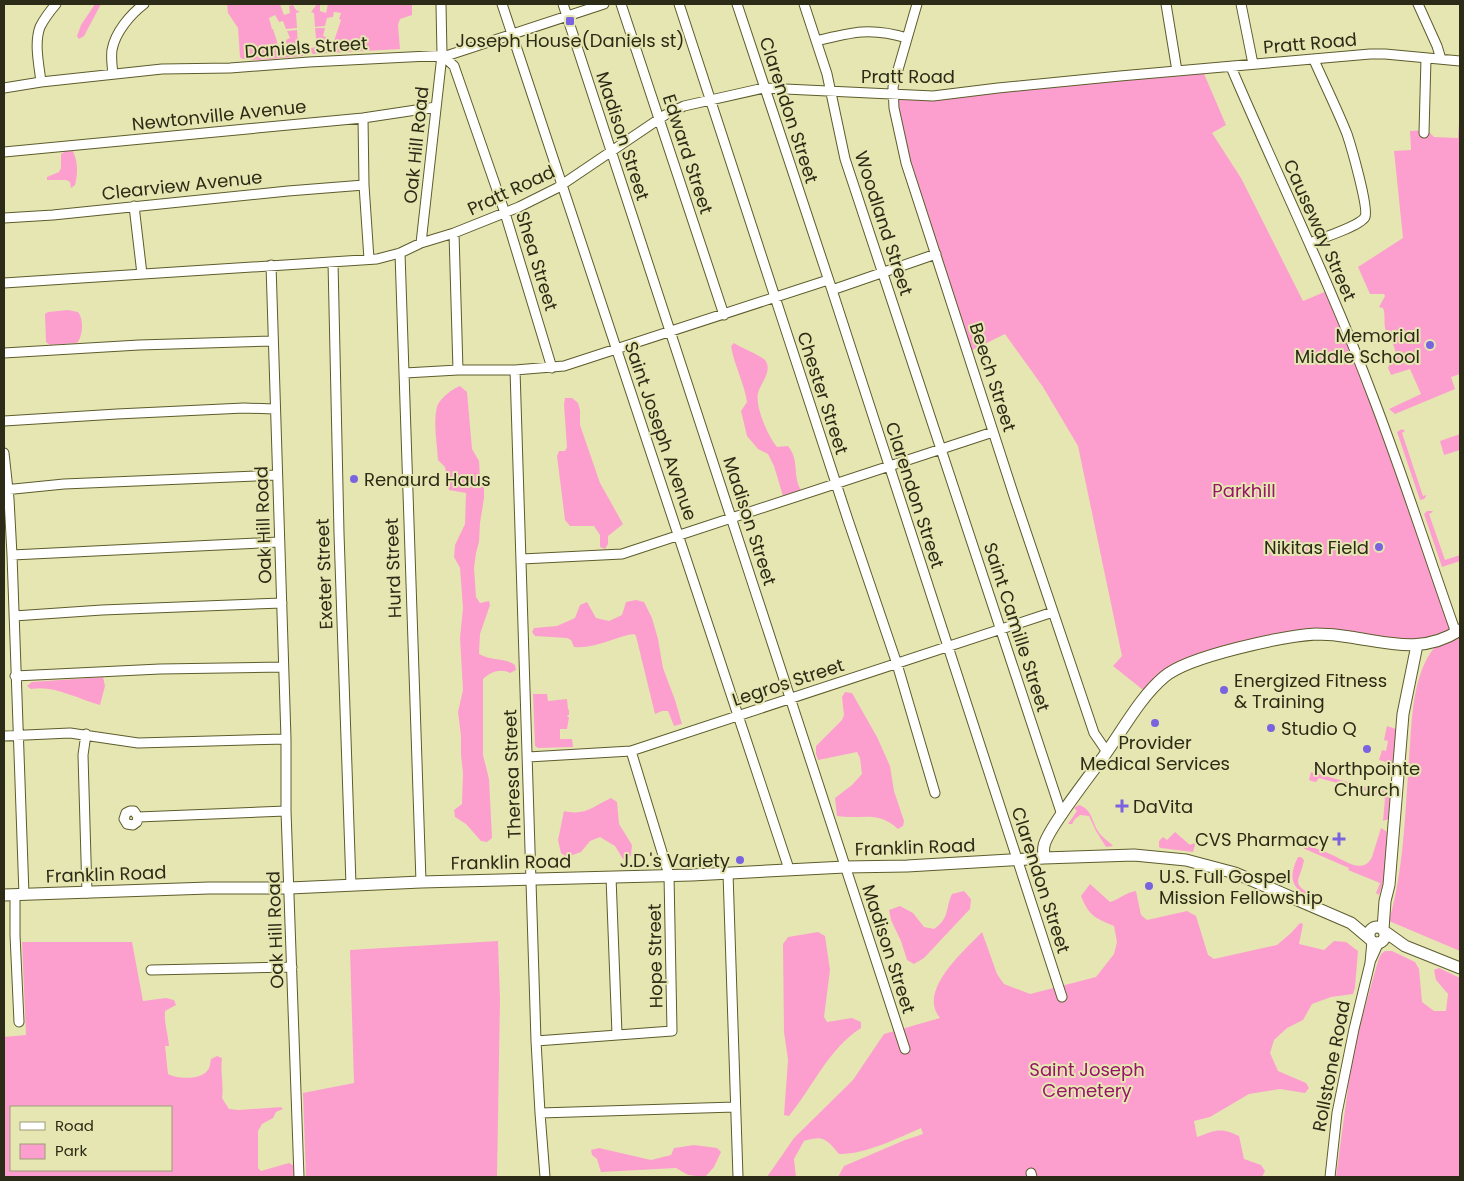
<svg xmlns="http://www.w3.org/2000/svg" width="1464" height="1181" font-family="Poppins,sans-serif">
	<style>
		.green { fill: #fc9fcf; fill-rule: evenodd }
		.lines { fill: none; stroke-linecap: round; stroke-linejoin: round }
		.minor-casing { stroke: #5d5c2c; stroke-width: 11 }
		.major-casing { stroke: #5d5c2c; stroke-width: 13 }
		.minor { stroke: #fff; stroke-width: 9 }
		.major { stroke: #fff; stroke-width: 11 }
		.poi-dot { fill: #7963de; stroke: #e6e6b2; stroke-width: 2 }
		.labels { text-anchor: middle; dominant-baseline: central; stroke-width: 4; stroke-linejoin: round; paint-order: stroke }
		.poi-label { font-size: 18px; fill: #2c2b17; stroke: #e6e6b2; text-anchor: start }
		.street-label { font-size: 18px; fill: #2c2b17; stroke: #e6e6b2 }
		.park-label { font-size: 18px; fill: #971469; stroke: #e6e6b2 }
	</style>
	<rect width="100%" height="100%" fill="#e6e6b2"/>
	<path class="green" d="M95,4H101L84,36L79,39L77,36L81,25Z
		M227,4H280L284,15L290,13L289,6L293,5L296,10L300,12L296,13L297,28L286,29L283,21L279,22L275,15L269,18L272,29H273L278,45H279L281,50L287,48L286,40L290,38L287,31L297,30L298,47L304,48L305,55L302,56L259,60L242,59L240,57L238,28L228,13Z
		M317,4H320V11L326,13L328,4H412V15L400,19L398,25L400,49L313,54L311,52V48L317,47L315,28H325L323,36L326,37L325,45L332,47L341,20L339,19L341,13L334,12L333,17L327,18L325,26L315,27L314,13L311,12Z
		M1202,69L1226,125L1212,133L1241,178L1303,301L1329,290L1381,416L1456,633L1430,643L1332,635L1193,661L1148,694L1113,666L1122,656L1078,446L1043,387L1005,334L968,352L906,163L893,94L901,95Z
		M1459,123L1460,374L1451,377L1455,389L1395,414L1389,409L1421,394L1410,369L1391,375L1388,368C1389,364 1394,358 1395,354C1396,346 1389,338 1386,331C1383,324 1386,315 1383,308L1379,307L1385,296L1384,294H1370L1358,267L1403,238L1394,151L1411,150L1410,131L1427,130L1434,137L1458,138Z
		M66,151H73C78,162 78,173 75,185L71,188L70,182L66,180H47V177L59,172L61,168V154Z
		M68,310L78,312C84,319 83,336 77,343L50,345L46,342L45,314L48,312Z
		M734,343C741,348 760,355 765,360C773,370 761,383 758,393C755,406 768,437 777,447L788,446C800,461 792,475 801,490L797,493L783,496L774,466L768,454L758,449L747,436L741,411L747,402C744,382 734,365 731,346Z
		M460,386L467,392L472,449L479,461L480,478L484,485V498L480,523L479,542L476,553L474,568L476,597L480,603L489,601L490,605L480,634L479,654C491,661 507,658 515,665L516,670L510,673C501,668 490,672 483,679V755L489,779L492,838L487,842L481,841L466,824L455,817L454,810L462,804L463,773L461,755V736L458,712L463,690L460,638L463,608L460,568L454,557L455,545L465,524L466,493L449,490L445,467L438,460C437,444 433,423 437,407C439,399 452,389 460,386Z
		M565,398H572L578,403L580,410V425L600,483L623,524L608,536V544L605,549L600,547V535L594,526H570L565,520L557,456L559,451H565L567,447L564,405Z
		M1402,429L1405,431L1402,433L1423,496L1427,495L1424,499L1420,500L1397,432Z
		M1460,434V450L1444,455L1440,441Z
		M1427,511H1432L1433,512L1429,514L1445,560L1460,555V561L1442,567L1424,514Z
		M636,600L644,602L652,618L658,639L663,668L675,700L682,724L674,726L668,711H662L655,714L636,636L634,634C613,637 596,649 574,647L571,640L567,638L535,636L532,632L534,628L557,626L575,618L580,605L587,602L596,618L609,621L622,615L626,602Z
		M1460,636V951L1389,921C1404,869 1405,814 1409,759C1412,725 1411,682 1431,652C1438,642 1449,640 1460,636Z
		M103,677L105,686L100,705C78,699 54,685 31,689L27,686L32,682Z
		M845,692L852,693L877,737L890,766L894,791L904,821L903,826L898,829C877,810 863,820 837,816L835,798L852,785L862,774L860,758L857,752L818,760L816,754V746L842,720L844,715L842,697Z
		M533,694H547L548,701L567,699L568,709L569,710V715H567L568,717H569L567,729H560V739H572L573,747L538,748L535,746Z
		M1387,726L1396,729L1392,774L1389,777L1383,774L1386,762L1379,760L1382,750L1386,751L1388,741L1384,740Z
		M1311,772L1380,791L1388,790L1391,793L1388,819L1383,821L1385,799L1381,795L1319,778L1316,782L1311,781L1309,780Z
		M611,798L617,802L619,824L632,845L631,856L623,859L615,846L600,837L590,841L581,852L567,857L561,853L558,840L564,811C585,816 592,807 611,798Z
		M1079,805C1092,809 1092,822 1098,831C1101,837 1109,841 1113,846L1106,847L1096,831L1089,816L1080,815L1075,819L1072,824H1068L1077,811L1074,808Z
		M1381,828L1386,831L1387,833L1384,879L1379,895L1376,893L1380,883L1348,870L1349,868L1305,849L1299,843L1300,842C1310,847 1320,849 1330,854C1343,859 1363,876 1372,857Z
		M1175,832L1190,845L1194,843L1195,845L1193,852L1161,848L1159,847V841L1163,837L1167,840Z
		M1298,857H1301L1304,860C1300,882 1289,883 1314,896L1315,898C1292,891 1287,879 1298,857Z
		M1090,884L1110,902C1120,899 1126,892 1136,891L1141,915L1147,920L1187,911L1196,916L1208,955L1214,959L1277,945L1291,933L1300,923L1303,924L1299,944L1324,950L1334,941L1346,942L1358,951L1355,987L1353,994L1331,997L1312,1004L1303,1020L1287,1028L1274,1040L1270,1053L1278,1071L1306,1083L1309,1088L1305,1093L1280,1089L1249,1094L1210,1117L1194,1121L1197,1137C1216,1130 1220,1127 1239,1136L1244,1159L1261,1165L1265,1171L1262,1177H838L844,1166L905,1140L923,1134L921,1128C898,1138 864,1155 839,1154C826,1139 824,1135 804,1141L794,1159L796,1177H767L794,1138L853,1080L884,1034L940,1018C917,991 964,951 982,932L997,974L1004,984L1030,994L1096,977L1114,954L1117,942L1114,926C1095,918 1089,916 1081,896Z
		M964,891L971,899L970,909L924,958L914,964L907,960L901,941L891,920L889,910L900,906L913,913L924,927L934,929C950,918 945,909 952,894Z
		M818,932L825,936L830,970L824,1017L827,1022L852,1018L861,1022V1028C829,1048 812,1088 789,1116L784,1115L788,1060L784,1032L783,944L788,937Z
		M498,941L500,999L497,1177H306L303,1093L354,1083L350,950Z
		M22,942H132L143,1001L166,998L174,1000L176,1005L165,1011C164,1024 168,1033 169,1046H165L168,1074C177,1079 200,1080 207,1071C210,1068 210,1064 211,1059L217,1056L222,1058C220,1073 224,1083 222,1098L229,1109L239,1110L281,1107L283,1109L276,1112L273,1118L262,1124L258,1131V1168L261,1171L289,1163L295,1166L296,1177H4V1037L26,1035ZM11,1107H171V1170H11Z
		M1385,951H1392L1415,962L1419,969L1422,1002L1434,1011H1446L1448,994L1436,980L1434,970L1439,968L1460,978V1177H1336L1353,1050L1378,961L1381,954Z
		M694,1145L717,1148L721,1152L714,1167L705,1177L688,1175L676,1168L601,1172L597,1159L592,1155L591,1150L599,1148L651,1160L671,1155L674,1148Z"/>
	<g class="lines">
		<g class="minor-casing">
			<path id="minor" d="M502,4L789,869
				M563,4L905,1049
				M621,4L724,315
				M679,4L848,520L897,664L935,793
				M737,4L832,290L1062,997
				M804,4L827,74L845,159L1062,815
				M917,4L893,87L894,108L906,163L1015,499L1094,733L1107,752
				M1166,4L1177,71
				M1241,4L1253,64
				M1418,4L1437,46L1441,59
				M816,41C852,32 871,27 907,38
				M442,55L454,66L505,213L552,368
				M1231,67C1278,177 1331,285 1373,397C1403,475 1428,554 1456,633
				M113,74C112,66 111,57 112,50C115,32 131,14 144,4
				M41,82C39,65 34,43 40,27C44,19 50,11 56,4
				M4,88L41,82L162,69L230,68L309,62L449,55L604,4
				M363,118L364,185L369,259
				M1424,133L1426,58
				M4,152L363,118L436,107
				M134,206L142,274
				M4,218L53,215L288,191L364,185
				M454,233L458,370
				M421,243L442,55L441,4
				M1309,243C1320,239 1360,226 1365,217C1369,208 1351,146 1347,134C1337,109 1325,85 1314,60
				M400,253L421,882
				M333,262L339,533L351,885
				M271,265L286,739V811L299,1177
				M4,283L377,259L400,253L421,243L454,233L519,207L557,188L665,115L684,106L764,88L933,96L998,88L1120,76L1370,54H1385L1460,61
				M832,290L936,254
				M4,353L139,345L273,341
				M515,370L536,1041L540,1113L545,1177
				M405,373L458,370H515L564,366L828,280
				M4,421L117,414L244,408L275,409
				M4,453L9,499L12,555L24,895
				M4,490L64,484L277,475
				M12,555L279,542
				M522,559L622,554L993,432
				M14,616L102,610L282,603
				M15,676L160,669L283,667
				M86,734L83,755L87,893
				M4,736L70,733L138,743L286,739
				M528,757L631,751L1053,612
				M138,817L137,822L133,825L127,824L124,819L126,813L130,811H134L138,817L286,811
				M728,873L738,1177
				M611,877L617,1034
				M15,895V935L19,1022
				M1370,962L1379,942
				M151,970L292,967
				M536,1041L672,1031L669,875L631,751
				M540,1113L735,1107
				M1031,1173L1032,1177
				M1330,1177L1337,1113L1354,1029L1370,963L1372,941"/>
		</g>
		<g class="major-casing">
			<path id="major" d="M1044,858C1044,854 1043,850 1044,846C1046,832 1087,779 1098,764C1120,736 1137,700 1164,677C1188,656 1284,636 1316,634C1328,634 1339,635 1350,637C1390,643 1423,654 1460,630
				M4,895L209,888H290L421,882L692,875L845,867L907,866L1044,858L1134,855L1186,860L1235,873L1351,923L1370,939
				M1369 935a8 8 0 1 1 16 0a8 8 0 1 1-16 0Z
				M1383,929L1385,901L1389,885L1403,714L1417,645
				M1384,931L1405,946L1460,968"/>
		</g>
		<use href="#minor" class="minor"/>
		<use href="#major" class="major"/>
	</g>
	<g class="poi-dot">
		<rect x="565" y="16" width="10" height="10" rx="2.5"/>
		<circle cx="1430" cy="345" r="5"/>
		<circle cx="354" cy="479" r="5"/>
		<circle cx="1379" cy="547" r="5"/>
		<circle cx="1224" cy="690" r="5"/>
		<circle cx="1155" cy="723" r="5"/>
		<circle cx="1271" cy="728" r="5"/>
		<circle cx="1367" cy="749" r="5"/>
		<path d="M1119.5 798.5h5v5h5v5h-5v5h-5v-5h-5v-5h5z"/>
		<path d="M1336.5 831.5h5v5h5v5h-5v5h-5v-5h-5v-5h5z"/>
		<circle cx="740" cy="860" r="5"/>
		<circle cx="1149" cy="886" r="5"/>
	</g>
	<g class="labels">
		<g class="poi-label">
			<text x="570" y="40" text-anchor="middle">Joseph House(Daniels st)</text>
			<text x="1420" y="335" text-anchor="end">Memorial<tspan x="1420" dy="21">Middle School</tspan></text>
			<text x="364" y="479">Renaurd Haus</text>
			<text x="1369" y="547" text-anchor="end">Nikitas Field</text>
			<text x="1234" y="680">Energized Fitness<tspan x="1234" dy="21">&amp; Training</tspan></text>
			<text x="1281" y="728">Studio Q</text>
			<text x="1155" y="742" text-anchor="middle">Provider<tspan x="1155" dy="21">Medical Services</tspan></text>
			<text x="1367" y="768" text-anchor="middle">Northpointe<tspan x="1367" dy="21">Church</tspan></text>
			<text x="1133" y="806">DaVita</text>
			<text x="1329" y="839" text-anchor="end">CVS Pharmacy</text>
			<text x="730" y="860" text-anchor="end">J.D.'s Variety</text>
			<text x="1159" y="876">U.S. Full Gospel<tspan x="1159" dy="21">Mission Fellowship</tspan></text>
		</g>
		<g class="street-label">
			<text transform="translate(1310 43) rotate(-5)">Pratt Road</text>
			<text transform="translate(306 47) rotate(-4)">Daniels Street</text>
			<text x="908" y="76">Pratt Road</text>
			<text transform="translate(789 110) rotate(72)">Clarendon Street</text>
			<text transform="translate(219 115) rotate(-6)">Newtonville Avenue</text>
			<text transform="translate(623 136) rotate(72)">Madison Street</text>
			<text transform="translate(416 145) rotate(-84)">Oak Hill Road</text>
			<text transform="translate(688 154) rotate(72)">Edward Street</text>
			<text transform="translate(182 185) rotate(-6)">Clearview Avenue</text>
			<text transform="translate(511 190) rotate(-25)">Pratt Road</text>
			<text transform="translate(884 223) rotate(72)">Woodland Street</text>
			<text transform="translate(1320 230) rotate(66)">Causeway Street</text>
			<text transform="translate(537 261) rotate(73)">Shea Street</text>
			<text transform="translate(993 377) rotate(72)">Beech Street</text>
			<text transform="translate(823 393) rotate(72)">Chester Street</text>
			<text transform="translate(661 431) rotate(71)">Saint Joseph Avenue</text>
			<text transform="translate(915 495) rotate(72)">Clarendon Street</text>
			<text transform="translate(750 521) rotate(72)">Madison Street</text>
			<text transform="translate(263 525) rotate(-92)">Oak Hill Road</text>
			<text transform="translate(393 568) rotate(-92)">Hurd Street</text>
			<text transform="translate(324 574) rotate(-92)">Exeter Street</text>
			<text transform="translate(1017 627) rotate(72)">Saint Camille Street</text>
			<text transform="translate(788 682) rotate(-18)">Legros Street</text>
			<text transform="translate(512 774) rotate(-92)">Theresa Street</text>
			<text transform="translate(915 847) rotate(-2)">Franklin Road</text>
			<text transform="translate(511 862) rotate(-1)">Franklin Road</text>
			<text transform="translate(106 874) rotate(-2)">Franklin Road</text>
			<text transform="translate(1041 880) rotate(72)">Clarendon Street</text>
			<text transform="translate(275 930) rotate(-92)">Oak Hill Road</text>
			<text transform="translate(889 949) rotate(72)">Madison Street</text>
			<text transform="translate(655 956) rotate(-91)">Hope Street</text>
			<text transform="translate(1331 1066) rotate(-79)">Rollstone Road</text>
		</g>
		<g class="park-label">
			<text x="1244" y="490">Parkhill</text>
			<text x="1087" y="1069">Saint Joseph<tspan x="1087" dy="21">Cemetery</tspan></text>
		</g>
	</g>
	<rect width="1464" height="1181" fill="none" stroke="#2c2b17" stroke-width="10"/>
	<rect x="10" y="1106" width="162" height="65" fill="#e6e6b2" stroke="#9c9b74"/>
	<rect x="20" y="1122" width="25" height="8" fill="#ffffff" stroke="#9c9b74"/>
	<text x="55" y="1131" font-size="15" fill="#2c2b17">Road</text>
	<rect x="20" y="1144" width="25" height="15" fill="#fc9fcf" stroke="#9c9b74"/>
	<text x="55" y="1156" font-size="15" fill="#2c2b17">Park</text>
</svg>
